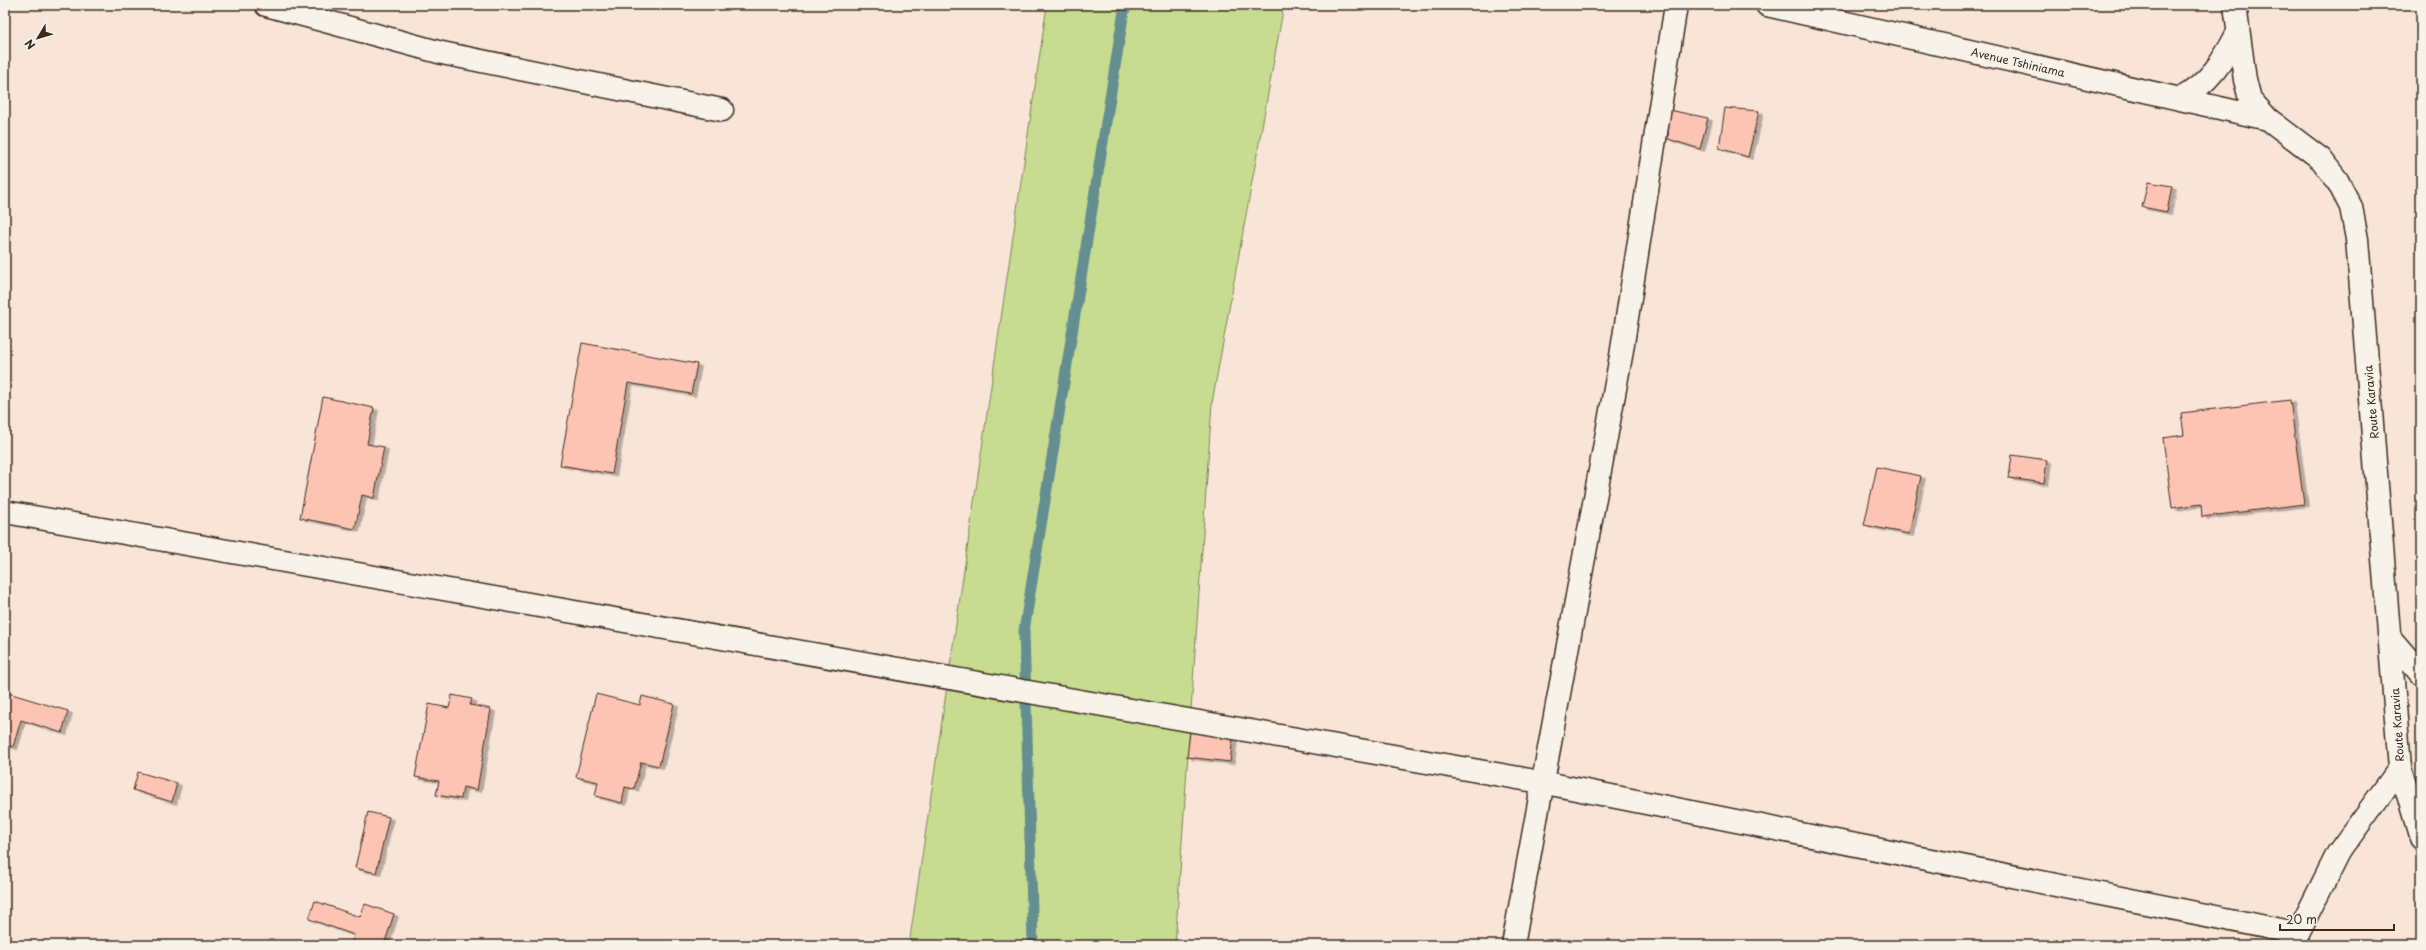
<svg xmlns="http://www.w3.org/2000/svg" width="2426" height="950" font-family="'Playpen Sans',sans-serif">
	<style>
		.green { fill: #c7dc91; stroke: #818358 }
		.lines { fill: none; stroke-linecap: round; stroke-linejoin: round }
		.stream { stroke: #658e91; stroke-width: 11 }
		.building { fill: #fdc4b3; stroke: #3b2a1e; filter: url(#shadow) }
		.minor-casing { stroke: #3b2a1e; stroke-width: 25 }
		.tertiary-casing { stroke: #3b2a1e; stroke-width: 25 }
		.minor { stroke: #f7f3e8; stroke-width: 22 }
		.tertiary { stroke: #f7f3e8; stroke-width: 22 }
		.labels { text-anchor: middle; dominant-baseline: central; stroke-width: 3; stroke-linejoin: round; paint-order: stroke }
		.street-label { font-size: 11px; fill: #3b2a1e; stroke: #f7f3e8 }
	</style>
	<defs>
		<filter id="shadow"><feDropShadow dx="4.5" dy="2.5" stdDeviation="0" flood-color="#0004"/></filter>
	</defs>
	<rect width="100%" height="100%" fill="#f9e5d8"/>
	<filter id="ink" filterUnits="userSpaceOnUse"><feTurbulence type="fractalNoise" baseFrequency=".025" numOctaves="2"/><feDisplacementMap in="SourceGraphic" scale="8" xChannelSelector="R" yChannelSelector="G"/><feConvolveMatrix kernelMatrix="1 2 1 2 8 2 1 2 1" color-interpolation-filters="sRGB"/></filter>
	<g filter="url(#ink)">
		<path class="green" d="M1047,5H1284L1212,403L1175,945H909Z"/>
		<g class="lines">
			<path class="stream" d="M1033,945L1024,631L1124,11L1128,5"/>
		</g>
		<path class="building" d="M1725,108L1759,111L1748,157L1719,148Z
			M1669,110L1708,118L1700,149L1668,139Z
			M2148,182L2172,186L2167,212L2142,207Z
			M582,343L697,364L691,394L628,383L612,474L560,465Z
			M323,397L374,408L367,444L384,447L374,498L362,495L355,529L300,518Z
			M2290,400L2304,504L2202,517L2201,504L2172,508L2163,438L2184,435L2181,413Z
			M2012,455L2047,460L2044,483L2009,478Z
			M1877,467L1921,476L1909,534L1864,525Z
			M5,692L68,711L62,733L21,720L13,747L5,745Z
			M596,694L640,705L642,696L674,704L659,766L641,762L634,789L625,787L622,803L595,796L598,782L576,777Z
			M452,695L472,699L470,705L491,709L477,790L463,787L461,799L436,795L439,781L415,777L429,704L449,708Z
			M1190,732L1233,737L1230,762L1187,757Z
			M138,772L177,783L172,802L133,790Z
			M368,812L389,817L376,873L355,868Z
			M315,901L360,917L365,904L394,914L384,945H358L352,943L354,935L309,919Z"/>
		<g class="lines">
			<g class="minor-casing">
				<path id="minor" d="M266,5L442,53L722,110
					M5,512L1541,782L2296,933
					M2391,639L2421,674
					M1513,945L1621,356L1676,5
					M2292,945L2338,853L2400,768"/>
			</g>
			<g class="tertiary-casing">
				<path id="tertiary" d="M1767,5L2268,119
					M2235,5L2245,80L2250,99L2268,119L2321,159L2337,180L2351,207L2357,239L2400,768L2421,839
					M2180,99C2209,84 2224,60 2238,32"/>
			</g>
			<use href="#minor" class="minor"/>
			<use href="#tertiary" class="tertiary"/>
		</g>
	</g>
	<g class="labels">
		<g class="street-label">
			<text transform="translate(2018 62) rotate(13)">Avenue Tshiniama</text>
			<text transform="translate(2371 402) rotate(-95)">Route Karavia</text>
			<text transform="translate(2397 725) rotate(-94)">Route Karavia</text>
		</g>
	</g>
	<rect width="2426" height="950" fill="none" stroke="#f7f3e8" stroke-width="20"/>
	<rect x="10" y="10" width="2406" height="930" fill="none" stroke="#3b2a1e" stroke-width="1.5" filter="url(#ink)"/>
	<g transform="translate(38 38) rotate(232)" stroke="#f7f3e8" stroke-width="3" paint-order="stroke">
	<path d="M0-3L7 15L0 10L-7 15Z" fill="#3b2a1e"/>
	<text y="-6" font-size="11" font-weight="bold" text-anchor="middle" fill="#3b2a1e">N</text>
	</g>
	<path d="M2280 924v6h114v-6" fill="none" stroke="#3b2a1e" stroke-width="2"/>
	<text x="2286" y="924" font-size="12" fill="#3b2a1e" stroke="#f7f3e8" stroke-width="3" paint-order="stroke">20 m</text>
</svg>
